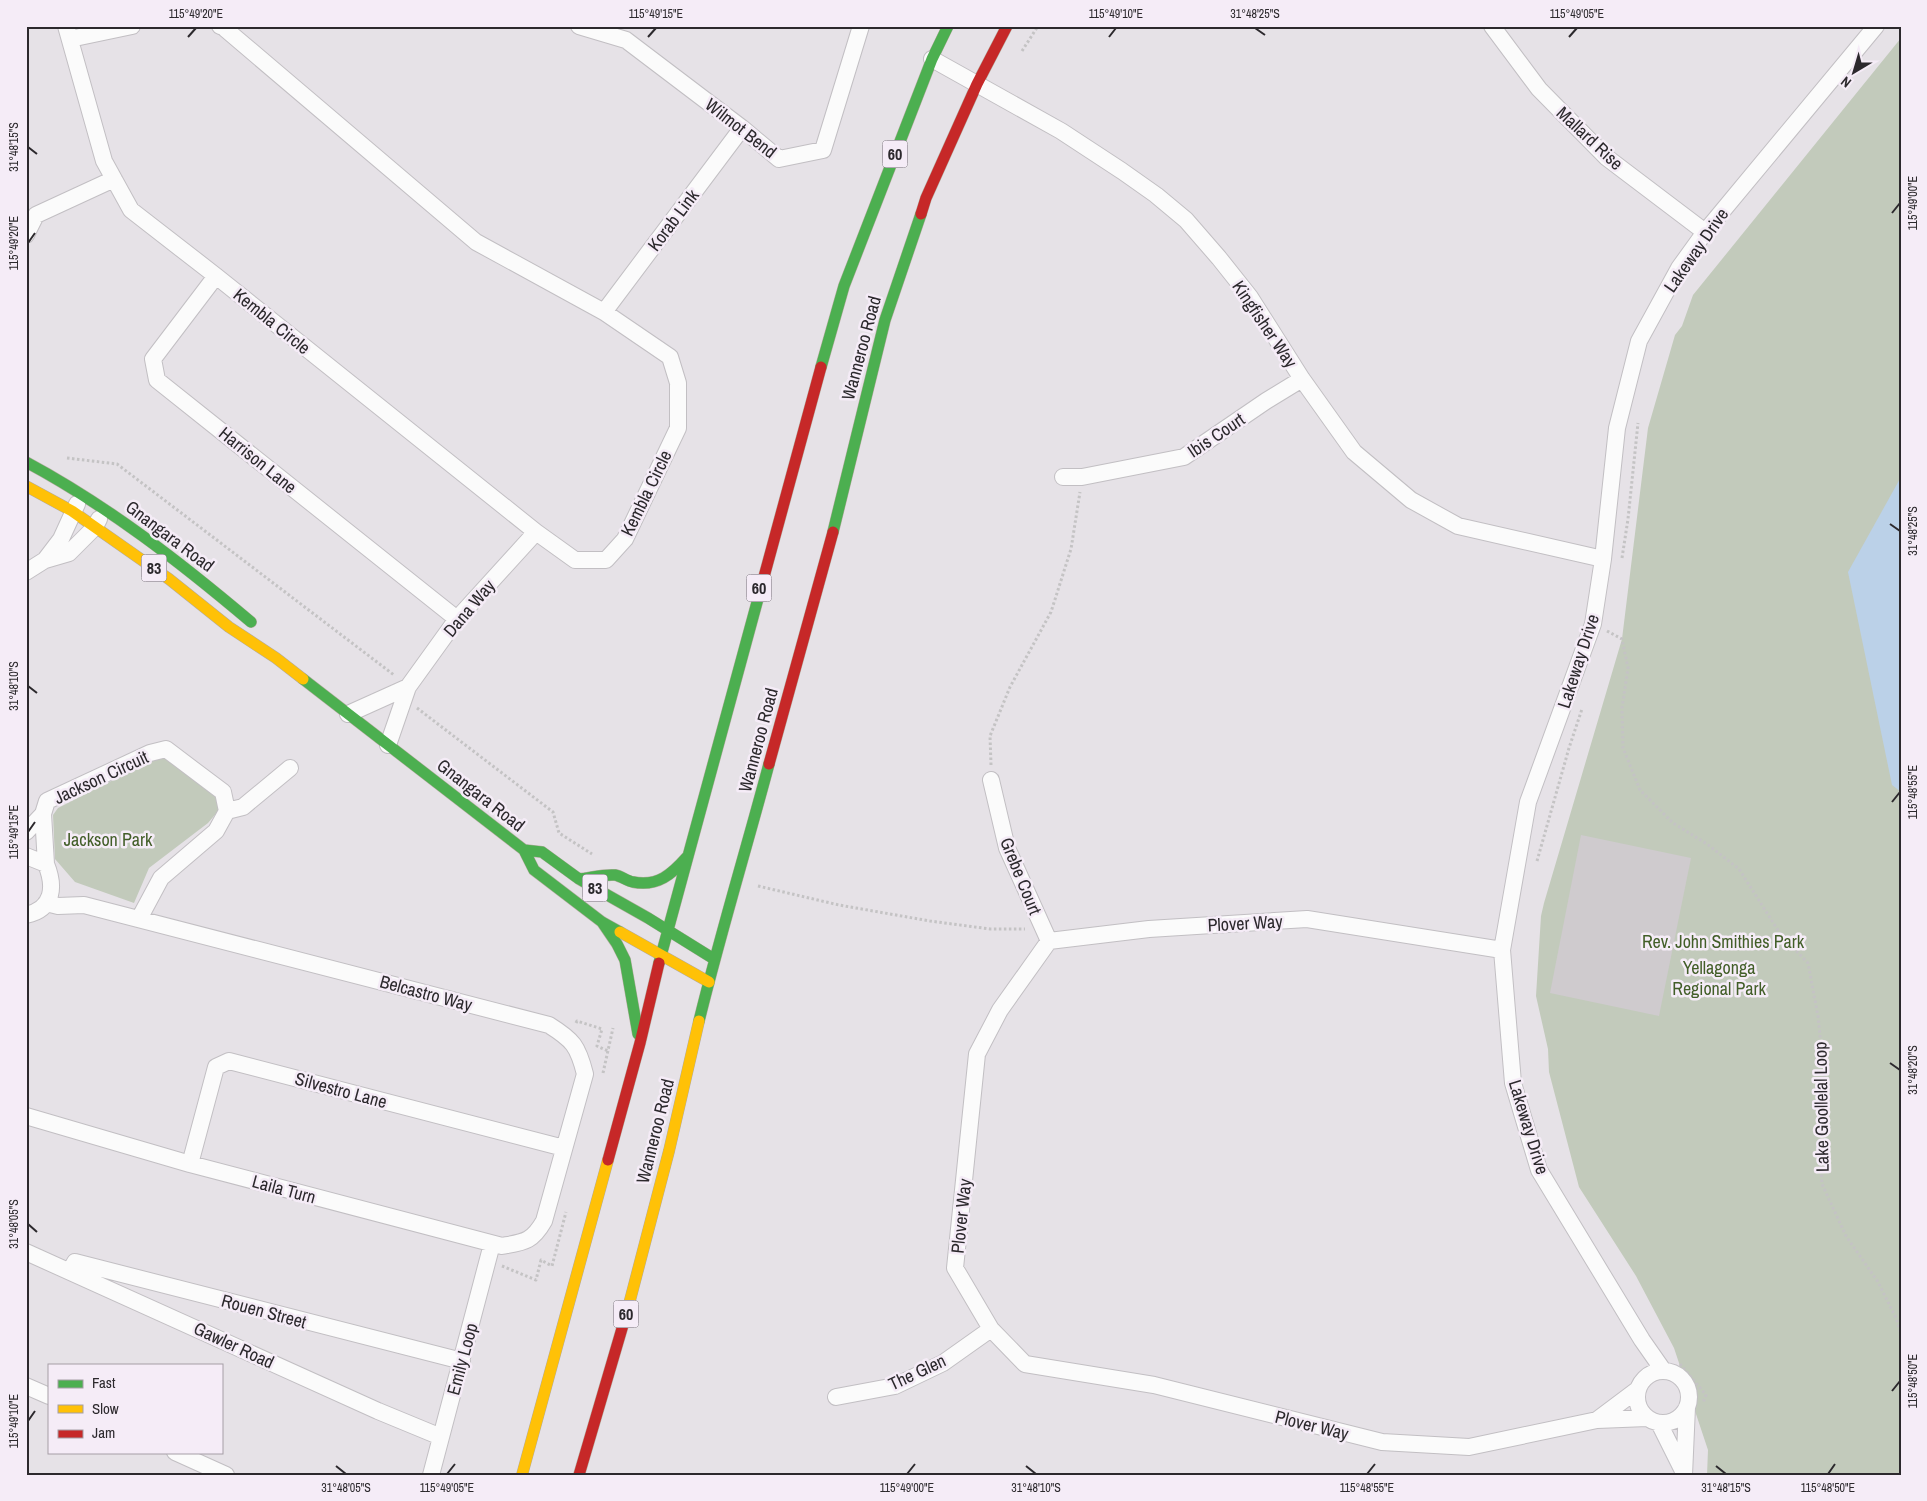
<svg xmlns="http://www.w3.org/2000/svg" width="1927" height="1501" font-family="'Archivo Narrow',sans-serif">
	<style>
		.green { fill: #c2cabb }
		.water { fill: #bbd1e8 }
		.building { fill: #cfcbce }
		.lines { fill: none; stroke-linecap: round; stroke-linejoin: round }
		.street-casing { stroke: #c2bfc3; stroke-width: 18 }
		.fast-casing { stroke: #b3ab9e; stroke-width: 12 }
		.slow-casing { stroke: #b3ab9e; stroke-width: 12 }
		.jam-casing { stroke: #b3ab9e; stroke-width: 12 }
		.path { stroke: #c4c3c4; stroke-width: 3; stroke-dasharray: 2.5 2.5; stroke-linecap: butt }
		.street { stroke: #fbfbfb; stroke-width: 16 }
		.fast { stroke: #4caf50; stroke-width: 11 }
		.slow { stroke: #ffc107; stroke-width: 11 }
		.jam { stroke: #c62828; stroke-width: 11 }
		.ticks { fill: none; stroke: #2c292d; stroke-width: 2 }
		.labels { text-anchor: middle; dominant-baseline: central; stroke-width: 5; stroke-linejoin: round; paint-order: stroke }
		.shield { fill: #f5ecf7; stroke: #68646a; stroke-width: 1 }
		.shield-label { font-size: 16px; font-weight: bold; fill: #2c292d }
		.street-label { font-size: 18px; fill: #2c292d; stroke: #f5ecf7 }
		.park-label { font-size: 18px; fill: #425e28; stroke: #f5ecf7 }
		.neatline { fill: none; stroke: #2c292d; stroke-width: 2 }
		.ticks-label { font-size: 12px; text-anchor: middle; fill: #2c292d }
	</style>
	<rect width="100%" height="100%" fill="#e6e2e7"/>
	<path class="green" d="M1901,38V1475H1707L1708,1450L1674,1348L1636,1276L1579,1187L1549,1072L1548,1049L1536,996L1541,916L1544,903L1622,639L1648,428L1675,335L1682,326L1693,295Z
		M166,756L216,796L219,810L208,823L149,868L134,903L75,882L55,859L53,815L58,808L149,762Z"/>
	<path class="water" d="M1901,477V792L1892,785L1848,572Z"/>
	<path class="building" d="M1581,835L1691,858L1659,1016L1550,993Z"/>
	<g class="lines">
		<g class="street-casing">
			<path id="street" d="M66,26L104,161L131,210L216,276L536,532L575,560H606L625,539L678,428V383L670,357L604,312L476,242L223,27L220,26
				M579,26L626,40L742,128L779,159L823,150L861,26
				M1492,26L1539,89L1606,157L1705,232
				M70,39L132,26
				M932,59L1061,131L1122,171L1156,195L1186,220L1219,258L1250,297L1302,379L1354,452L1411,500L1458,526L1603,559
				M26,235L36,215L114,179
				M216,276L153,359L157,380L457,619
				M604,312L742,128
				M1063,477H1082L1184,457L1266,401L1302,379
				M45,560L61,539L77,504
				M26,572L45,560L69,553L95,527L99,519
				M348,714L408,687
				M388,745L408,687L457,619L536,532
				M991,780L1007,848L1049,941
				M227,811L243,807L290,768
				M26,832L43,814
				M26,856L46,864C55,886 54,909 26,915
				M46,864L43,814L47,801L150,753L166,749L223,792L227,811L216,831L161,878L139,919
				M1502,950L1307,919L1149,929L1049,941L1000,1010L977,1054L955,1268L991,1329L1025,1364L1154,1385L1382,1442L1469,1447L1597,1420L1647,1418
				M26,1116L190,1164L502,1246C524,1242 532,1242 544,1221L585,1074C578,1046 573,1040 549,1025L84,905L58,906L46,903
				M190,1164L216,1067L229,1061L564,1148
				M26,1252L378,1411L441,1437
				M70,1271L75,1262L462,1361
				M1663,1370L1642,1340L1539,1170L1513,1083L1502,950L1528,802L1593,624L1603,559L1617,428L1639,341L1679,268L1705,232L1876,26
				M1637 1397a26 26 0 1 1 52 0a26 26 0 1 1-52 0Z
				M26,1386L49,1396
				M836,1397L895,1386L943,1363L991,1329
				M1597,1420L1637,1390
				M1659,1423L1683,1471
				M175,1452L226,1475
				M431,1475L492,1244
				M1684,1475L1687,1407"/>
		</g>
		<g class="fast-casing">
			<path id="fast" d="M821,367L844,286L932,59L948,26
				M26,462C108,506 180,562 251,622
				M833,532L885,320L921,214
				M303,679L524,850L534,870L602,922L620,932
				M524,850L542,852L579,879L648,918L714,959
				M579,879C590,878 603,874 615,875C621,876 627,881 633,882C658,887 672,874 687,857
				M602,922L617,944L625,960L638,1034
				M659,963L762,584
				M699,1021C720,935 746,850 769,764"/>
		</g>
		<g class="slow-casing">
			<path id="slow" d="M26,486L72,511L169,579L229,627L276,658L303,679
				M620,932L709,982
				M628,1308L669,1151L699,1021
				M522,1475L608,1160"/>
		</g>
		<g class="jam-casing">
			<path id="jam" d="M921,214L926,198L977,84L1007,26
				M762,584L821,367
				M769,764L833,532
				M608,1160L640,1043L659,963
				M579,1475L628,1308"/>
		</g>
		<path class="path" d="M1022,51L1038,26
			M67,458L117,464L394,675
			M1622,558L1628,519L1638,423
			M1607,631L1622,639L1628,668L1622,708L1623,748L1640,790L1673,823L1707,844L1739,869L1781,935L1808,963L1818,1016L1824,1075L1818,1121L1822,1184L1846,1236L1878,1282L1896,1318L1901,1334
			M417,708L553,812L559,833L592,854
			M991,765L990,736L1010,687L1051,612L1071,549L1080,492
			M1537,861L1569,748L1582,709
			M758,886L839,905L930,921L990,929H1025
			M576,1023L577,1021L602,1029L597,1046L608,1051
			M603,1073L613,1028
			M502,1266L536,1280L541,1260L552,1266L566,1212
			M1680,1364L1706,1395L1703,1403"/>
		<use href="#street" class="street"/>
		<use href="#fast" class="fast"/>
		<use href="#slow" class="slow"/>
		<use href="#jam" class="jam"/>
	</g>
	<path class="ticks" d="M1255,28L1265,35M188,37L196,28M648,37L656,28M1109,37L1116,28M1569,37L1577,28M28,147L37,154M1892,213L1900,203M28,243L35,233M1890,524L1900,531M28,686L37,693M1892,802L1900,792M28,832L35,822M1890,1063L1900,1070M28,1224L37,1232M1892,1391L1900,1381M28,1421L35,1411M336,1466L346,1474M1026,1466L1036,1474M1716,1466L1726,1474M447,1474L455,1464M907,1474L915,1464M1367,1474L1375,1464M1828,1474L1835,1464"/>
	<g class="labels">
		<g class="shield">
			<rect x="882.5" y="140.5" width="25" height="27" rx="4"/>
			<rect x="141.5" y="554.5" width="25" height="27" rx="4"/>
			<rect x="746.5" y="574.5" width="25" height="27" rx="4"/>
			<rect x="582.5" y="874.5" width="25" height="27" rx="4"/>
			<rect x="613.5" y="1300.5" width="25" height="27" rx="4"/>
		</g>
		<g class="shield-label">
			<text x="895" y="154">60</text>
			<text x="154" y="568">83</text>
			<text x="759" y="588">60</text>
			<text x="595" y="888">83</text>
			<text x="626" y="1314">60</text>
		</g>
		<g class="street-label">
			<text transform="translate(741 128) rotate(38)">Wilmot Bend</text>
			<text transform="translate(1590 138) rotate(43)">Mallard Rise</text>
			<text transform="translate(673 220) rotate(-53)">Korab Link</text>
			<text transform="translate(1696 250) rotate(-55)">Lakeway Drive</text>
			<text transform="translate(272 321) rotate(39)">Kembla Circle</text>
			<text transform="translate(1265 324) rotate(56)">Kingfisher Way</text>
			<text transform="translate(861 348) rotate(-75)">Wanneroo Road</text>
			<text transform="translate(1216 435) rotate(-34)">Ibis Court</text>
			<text transform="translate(258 460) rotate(39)">Harrison Lane</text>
			<text transform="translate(646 493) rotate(-64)">Kembla Circle</text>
			<text transform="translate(170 536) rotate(37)">Gnangara Road</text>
			<text transform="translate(469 608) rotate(-50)">Dana Way</text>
			<text transform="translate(1578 661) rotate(-72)">Lakeway Drive</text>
			<text transform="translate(758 740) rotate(-75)">Wanneroo Road</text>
			<text transform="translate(101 777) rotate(-25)">Jackson Circuit</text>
			<text transform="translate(481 795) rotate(38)">Gnangara Road</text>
			<text transform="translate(1021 876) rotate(68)">Grebe Court</text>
			<text transform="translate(1245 923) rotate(-3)">Plover Way</text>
			<text transform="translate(426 993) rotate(15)">Belcastro Way</text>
			<text transform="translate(341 1090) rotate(15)">Silvestro Lane</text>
			<text transform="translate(1821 1107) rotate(-91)">Lake Goollelal Loop</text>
			<text transform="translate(1529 1127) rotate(73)">Lakeway Drive</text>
			<text transform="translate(655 1131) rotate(-76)">Wanneroo Road</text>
			<text transform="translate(284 1189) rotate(15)">Laila Turn</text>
			<text transform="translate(961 1216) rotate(-84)">Plover Way</text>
			<text transform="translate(264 1311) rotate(15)">Rouen Street</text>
			<text transform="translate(234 1345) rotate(25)">Gawler Road</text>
			<text transform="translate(462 1359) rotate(-75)">Emily Loop</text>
			<text transform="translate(917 1372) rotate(-25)">The Glen</text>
			<text transform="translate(1312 1425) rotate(14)">Plover Way</text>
		</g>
		<g class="park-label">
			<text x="108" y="839">Jackson Park</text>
			<text x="1723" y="941">Rev. John Smithies Park</text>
			<text x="1719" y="967">Yellagonga<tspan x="1719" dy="21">Regional Park</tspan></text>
		</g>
	</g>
	<rect width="1927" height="1501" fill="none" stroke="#f5ecf7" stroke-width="55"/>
	<rect x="48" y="1364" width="175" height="90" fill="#f5ecf7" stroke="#a59ea6"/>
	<rect x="58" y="1380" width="25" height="8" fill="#4caf50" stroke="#a59ea6"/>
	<text x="92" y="1388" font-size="15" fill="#2c292d">Fast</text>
	<rect x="58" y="1405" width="25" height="8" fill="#ffc107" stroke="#a59ea6"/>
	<text x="92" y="1414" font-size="15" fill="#2c292d">Slow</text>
	<rect x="58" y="1430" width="25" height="8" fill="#c62828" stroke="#a59ea6"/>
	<text x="92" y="1438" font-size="15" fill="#2c292d">Jam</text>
	<g transform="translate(1854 72) rotate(218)" stroke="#f5ecf7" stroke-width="4" paint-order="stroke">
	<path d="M0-4L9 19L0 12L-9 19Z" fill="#2c292d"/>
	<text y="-8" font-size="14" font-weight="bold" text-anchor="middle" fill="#2c292d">N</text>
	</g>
	<rect x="28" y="28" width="1872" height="1446" class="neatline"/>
	<g class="ticks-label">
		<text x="196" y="18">115°49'20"E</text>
		<text x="656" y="18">115°49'15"E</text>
		<text x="1116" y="18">115°49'10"E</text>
		<text x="1255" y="18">31°48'25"S</text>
		<text x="1577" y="18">115°49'05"E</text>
		<text transform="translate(14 147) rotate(-90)" y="4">31°48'15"S</text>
		<text transform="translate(1913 203) rotate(-90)" y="4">115°49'00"E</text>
		<text transform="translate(14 243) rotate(-90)" y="4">115°49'20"E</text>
		<text transform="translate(1913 531) rotate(-90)" y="4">31°48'25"S</text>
		<text transform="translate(14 686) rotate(-90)" y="4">31°48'10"S</text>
		<text transform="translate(1913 792) rotate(-90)" y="4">115°48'55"E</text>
		<text transform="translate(14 832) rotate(-90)" y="4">115°49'15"E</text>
		<text transform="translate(1913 1070) rotate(-90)" y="4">31°48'20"S</text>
		<text transform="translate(14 1224) rotate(-90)" y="4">31°48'05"S</text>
		<text transform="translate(1913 1381) rotate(-90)" y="4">115°48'50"E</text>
		<text transform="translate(14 1421) rotate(-90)" y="4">115°49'10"E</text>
		<text x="346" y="1492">31°48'05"S</text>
		<text x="447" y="1492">115°49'05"E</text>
		<text x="907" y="1492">115°49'00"E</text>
		<text x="1036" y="1492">31°48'10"S</text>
		<text x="1367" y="1492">115°48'55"E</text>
		<text x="1726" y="1492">31°48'15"S</text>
		<text x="1828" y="1492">115°48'50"E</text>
	</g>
</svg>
